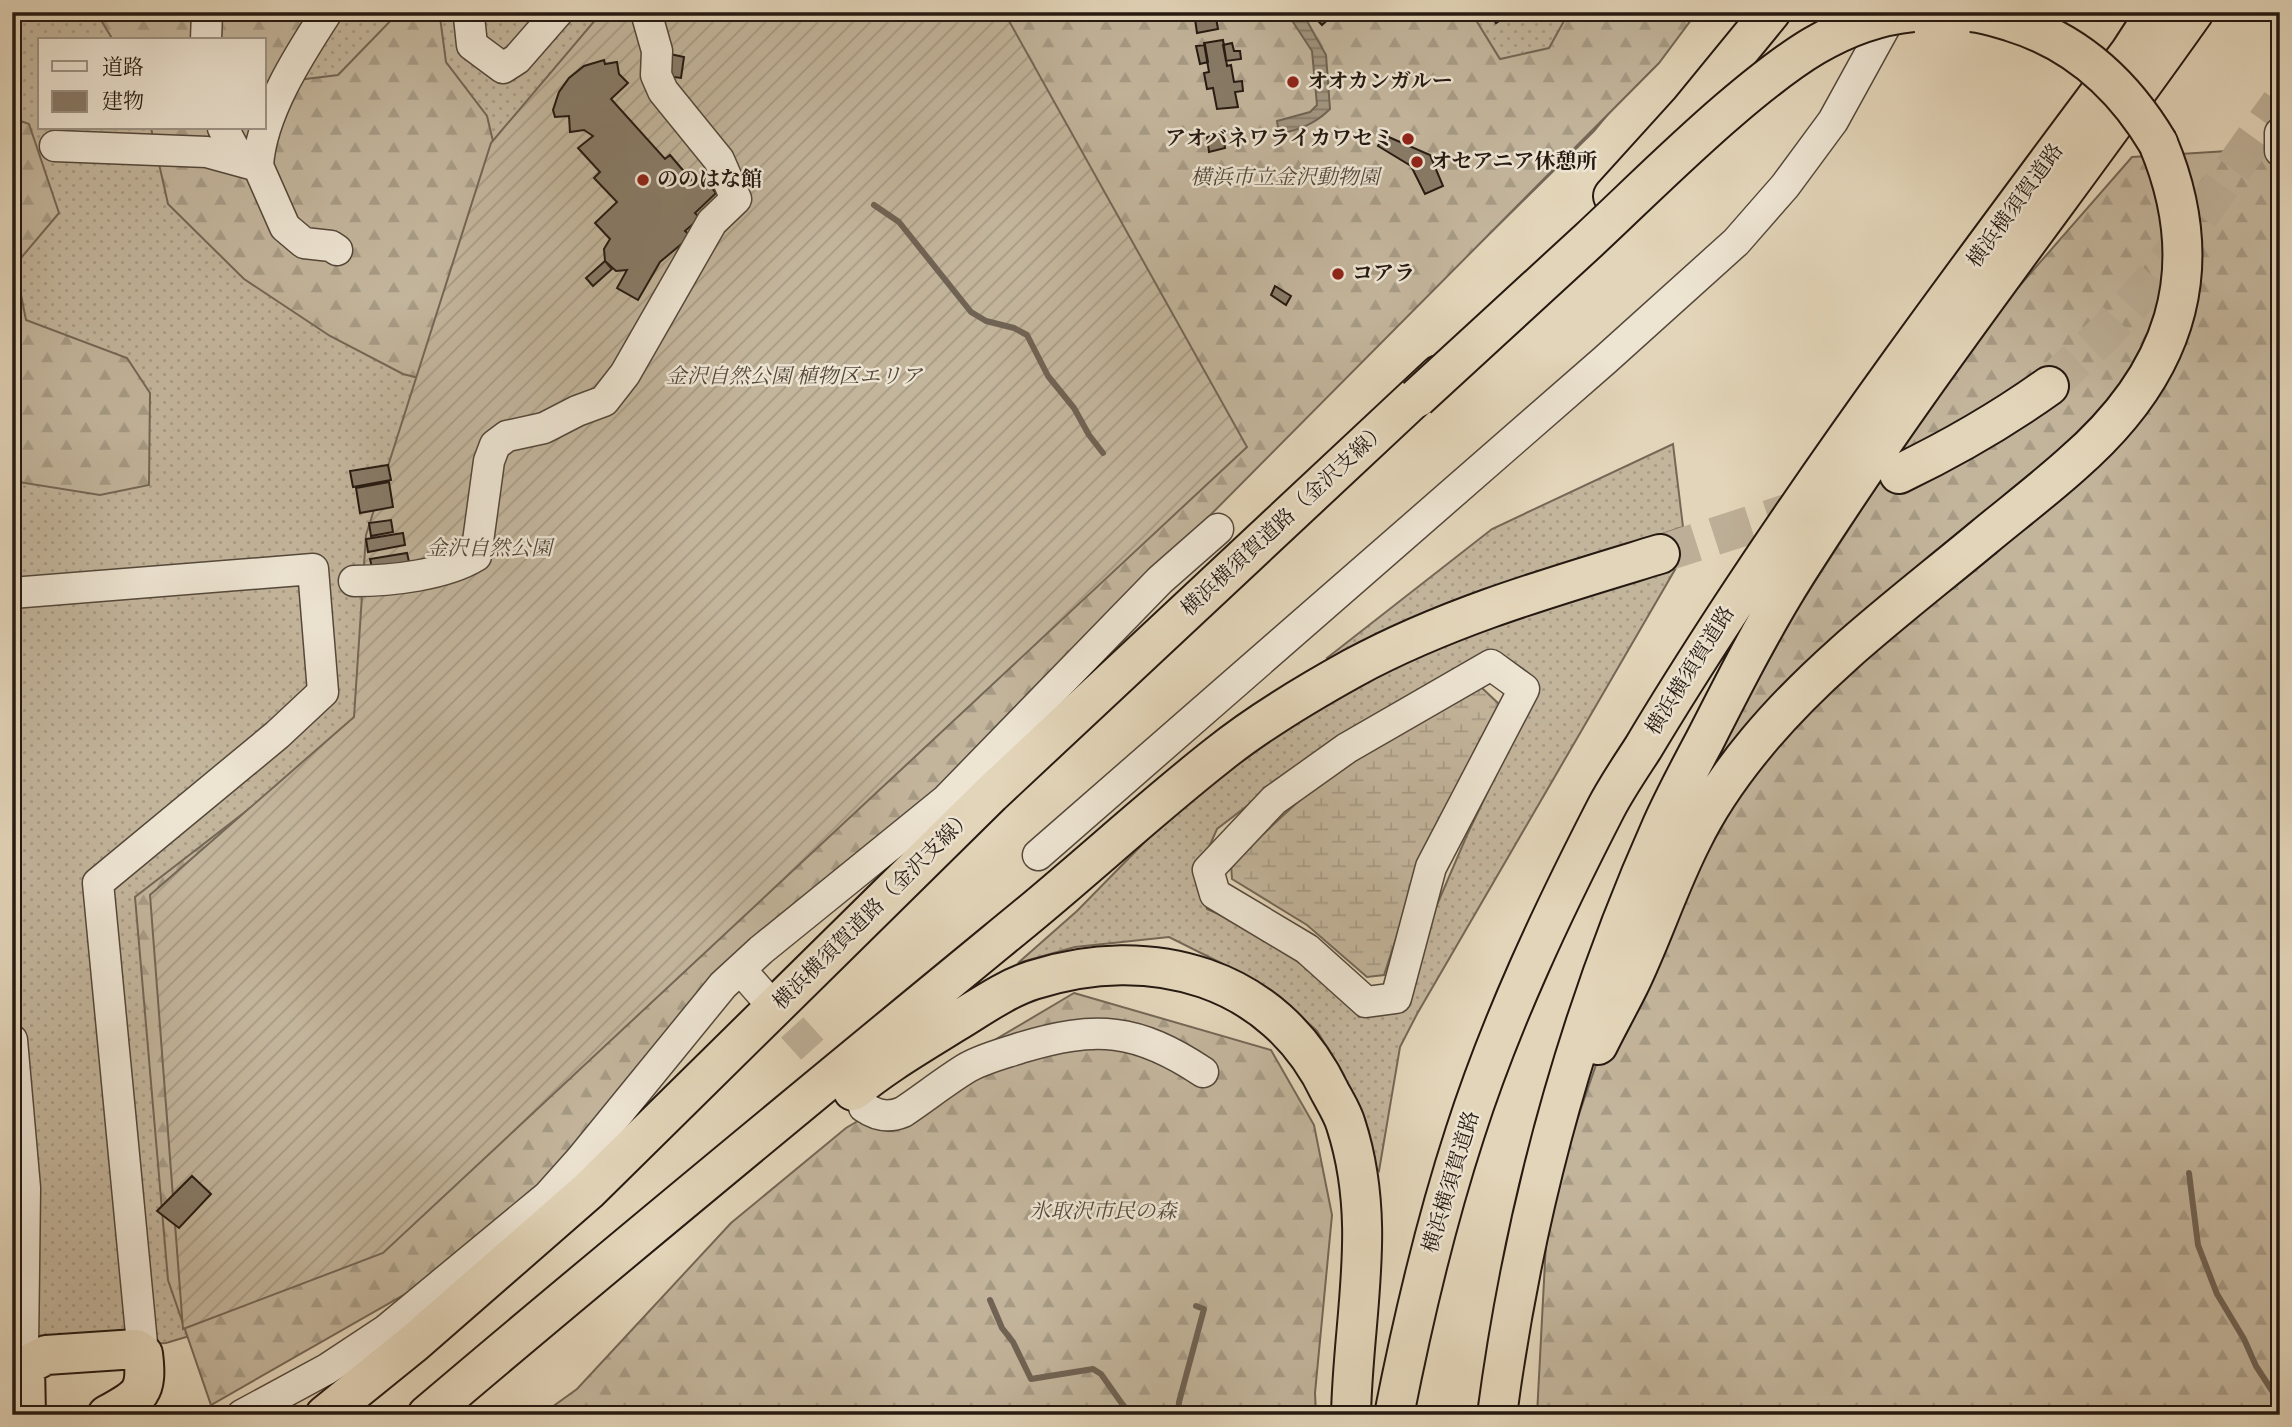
<svg xmlns="http://www.w3.org/2000/svg" width="2292" height="1427" font-family="'IM FELL English','Noto Serif JP',serif">
	<style>
		.grass { fill: url(#grass-dots); stroke: #746756; stroke-width: 2; fill-rule: evenodd }
		.forest { fill: url(#forest-firs); stroke: #746756; stroke-width: 2 }
		.wetland { fill: url(#wetland-marsh); stroke: #746756; stroke-width: 2 }
		.garden { fill: url(#garden-furrows); stroke: #746756; stroke-width: 2 }
		.water { fill: url(#water-rules); stroke: #706354; stroke-width: 2 }
		.lines { fill: none; stroke-linecap: round; stroke-linejoin: round }
		.stream { stroke: #706354; stroke-width: 6 }
		.building { fill: #887b68; stroke: #251911; stroke-width: 2 }
		.minor-tunnel { stroke: #bdaf97; stroke-width: 30; stroke-dasharray: 30 15; stroke-linecap: butt }
		.highway-tunnel { stroke: #bdaf97; stroke-width: 38; stroke-dasharray: 38 19; stroke-linecap: butt }
		.minor-casing { stroke: #54483b; stroke-width: 33 }
		.highway-casing { stroke: #251911; stroke-width: 42 }
		.minor { stroke: #ede4d2; stroke-width: 30 }
		.highway { stroke: #e3d5b9; stroke-width: 38 }
		.highway-bridge-casing { stroke: #251911; stroke-width: 42; stroke-linecap: butt }
		.highway-bridge { stroke: #e3d5b9; stroke-width: 38 }
		.poi-dot { fill: #8f2418; stroke: #ede4d2; stroke-width: 2.5 }
		.labels { text-anchor: middle; dominant-baseline: central; stroke-width: 5; stroke-linejoin: round; paint-order: stroke }
		.poi-label { font-size: 21px; font-weight: bold; fill: #251911; stroke: #ede4d2; text-anchor: start }
		.park-label { font-size: 21px; font-style: italic; fill: #54483b; stroke: #ede4d2 }
		.street-label { font-size: 21px; fill: #251911; stroke: #ede4d2 }
	</style>
	<defs>
		<pattern id="grass-dots" width="8" height="8" patternUnits="userSpaceOnUse" patternTransform="scale(1.75)"><rect width="8" height="8" fill="#c3b59c"/><path d="M2 2h.1M6 6h.1" fill="none" stroke="#a79b85" stroke-width="1.8" stroke-linecap="round"/></pattern>
		<pattern id="forest-firs" width="22" height="20" patternUnits="userSpaceOnUse" patternTransform="scale(1.75)"><rect width="22" height="20" fill="#c3b59c"/><path d="M5 1l3.5 6h-7zM16 11l3.5 6h-7z" fill="#a79b85"/></pattern>
		<pattern id="wetland-marsh" width="20" height="14" patternUnits="userSpaceOnUse" patternTransform="scale(1.75)"><rect width="20" height="14" fill="#c3b59c"/><path d="M1 5h8M5 5V1M11 12h8M15 12V8" fill="none" stroke="#a79b85"/></pattern>
		<pattern id="garden-furrows" width="10" height="10" patternUnits="userSpaceOnUse" patternTransform="scale(1.75)"><rect width="10" height="10" fill="#c3b59c"/><path d="M-1 1l2-2M0 10L10 0M9 11l2-2" fill="none" stroke="#a79b85"/></pattern>
		<pattern id="water-rules" width="6" height="5" patternUnits="userSpaceOnUse" patternTransform="scale(1.75)"><rect width="6" height="5" fill="#a29580"/><path d="M0 2.5h6" fill="none" stroke="#847967"/></pattern>
	</defs>
	<rect width="100%" height="100%" fill="#e3d5b9"/>
	<filter id="stains"><feTurbulence type="fractalNoise" baseFrequency=".00286" numOctaves="4"/><feColorMatrix values="0 0 0 0 .2 0 0 0 0 .09 0 0 0 0 .02 0 0 0 .5 -.17"/></filter>
	<radialGradient id="worn" r=".72"><stop offset=".6" stop-color="#630" stop-opacity="0"/><stop offset="1" stop-color="#630" stop-opacity=".3"/></radialGradient>
	<path class="grass" d="M12,12H1693L1594,131L535,1172L411,1270L166,1343L34,1352L12,1415ZM40,40H264V128H40Z
		M1673,444L1683,527L1528,579L1335,665L1327,658L1492,529Z
		M1680,561L1417,1014L1400,1047L1379,1171L1367,1159L1344,1075L1317,1031L1285,1002L1221,963L1169,937L1075,947L1018,963L1077,911L1236,749L1454,633ZM1489,650L1536,691L1467,835L1430,921L1400,1010L1359,1017L1345,999L1279,940L1207,909L1202,863L1217,829L1325,746Z"/>
	<path class="forest" d="M96,12H315L289,81L338,75L399,12H436L440,17L446,62L487,116L511,217L462,389L403,374L330,336L244,279L168,204L151,128H264V40H113Z
		M675,12H1471L1500,59L1549,48L1569,12H1697L1659,63L862,866L465,1260L211,1405L168,1280L135,897L373,713Z
		M12,118L29,124L59,213L15,265L26,320L127,358L150,393L149,485L100,495L12,481Z
		M2280,138V1415H1537L1548,1204L1678,827L1719,757L1732,727L1797,609L1908,438L2008,299L2132,157L2260,149Z
		M1074,993L1271,1050L1314,1125L1332,1215L1315,1393L1316,1415H541L577,1389L731,1223L846,1128Z"/>
	<path class="wetland" d="M1481,687L1501,706L1425,851L1384,975L1367,977L1307,925L1232,879L1231,864L1330,772Z"/>
	<path class="garden" d="M602,12H1004L1247,447L383,1253L183,1329L150,895L354,717L366,535L491,143Z"/>
	<path class="water" d="M1281,12H1302L1326,55L1330,109C1315,124 1299,130 1279,134L1277,121L1310,112L1317,105L1312,51L1289,16Z"/>
	<g class="lines">
		<path class="stream" d="M874,205L899,222L971,312L986,321L1014,328L1027,335L1048,376L1074,408L1089,435L1103,453
			M2189,1173L2198,1245L2217,1294L2244,1339L2256,1366L2280,1403
			M990,1300L1002,1328L1013,1342L1031,1379L1093,1369L1101,1374L1130,1415
			M1178,1415L1179,1402L1204,1309L1196,1306"/>
	</g>
	<path class="building" d="M1194,12H1215L1218,29L1197,33Z
		M1310,12H1334L1335,13L1322,25Z
		M1489,12H1511V13L1496,23Z
		M1223,40L1227,66L1231,65L1234,82L1242,81L1243,91L1235,92L1238,107L1217,109L1213,88L1207,89L1204,73L1209,72L1204,43Z
		M1232,43L1234,51H1240L1241,59L1226,61L1223,45Z
		M1205,45L1208,62L1200,64L1196,46Z
		M670,54L684,57L681,78L666,76Z
		M604,60L605,64L617,62L619,74L628,83L611,99L665,159L670,155L693,182L701,175L716,193L695,213L700,218L685,231L691,236L660,262L638,300L617,288L627,270L616,271L605,261L604,249L610,239L595,223L617,202L594,178L600,172L578,148L593,136L584,130L570,132L569,116L555,117L553,110L559,92L569,78L584,66Z
		M1223,134L1225,148L1209,152L1207,137Z
		M1384,135L1430,155L1443,186L1425,194L1411,166L1378,146Z
		M605,261L612,269L593,286L586,278Z
		M1275,286L1291,296L1286,305L1271,295Z
		M388,465L391,480L353,487L350,471Z
		M389,482L393,507L360,513L356,488Z
		M391,520L393,532L371,536L369,523Z
		M403,533L405,545L368,552L366,539Z
		M407,553L410,566L373,572L370,559Z
		M192,1176L211,1194L179,1228L157,1211Z"/>
	<g class="lines">
		<path class="minor-tunnel" d="M762,994L849,1090"/>
		<path class="highway-tunnel" d="M2049,386L2105,333L2155,278L2280,103
			M1660,554L1818,503"/>
		<g class="minor-casing">
			<path id="minor" d="M473,12L469,17L472,45L503,68L517,59L558,12
				M206,40L207,12
				M223,128L237,154L258,166L285,227L304,243L331,246L337,250
				M2280,133V151
				M55,146L207,152L258,166C261,114 299,55 327,12
				M354,581C391,581 445,575 476,556L489,461L495,445L507,436L544,428L577,411L604,401L625,374L712,222L736,199L719,160L663,91L656,75L657,51L646,12
				M12,593L313,569L323,692L277,735L98,883L143,1354
				M1491,665L1524,689L1431,867L1396,998L1366,1002L1307,949L1215,894L1208,870L1274,800L1347,748Z
				M1038,855L1605,360L1736,242L1785,186L1833,121L1893,12
				M741,970L762,994
				M12,1040L25,1188L23,1348L25,1366
				M864,1107C877,1116 889,1118 903,1112C924,1098 944,1082 965,1069C981,1059 1002,1054 1020,1048C1096,1025 1137,1028 1203,1072
				M242,1415L327,1369L386,1330L548,1196L581,1159L723,985L761,950L946,800L1160,580L1218,529"/>
		</g>
		<g class="highway-casing">
			<path id="highway" d="M1613,196L1690,111L1771,12
				M1899,474C1953,448 2000,421 2049,386
				M1598,1045C1608,1025 1619,1005 1629,985C1652,938 1668,887 1692,840C1709,805 1733,771 1758,741C1823,663 1906,602 1984,537C2013,513 2043,490 2071,465C2174,376 2212,272 2158,143
				M853,1091C884,1065 919,1045 954,1023C979,1008 1005,989 1033,980C1150,942 1275,976 1330,1092C1336,1103 1343,1114 1346,1125C1378,1224 1353,1315 1351,1415
				M26,1415L25,1366L46,1355L136,1349L143,1354C148,1393 140,1397 107,1415
				M325,1415L414,1343L588,1191L991,794L1439,375
				M427,1415C621,1250 817,1089 1014,927C1083,871 1148,810 1218,755C1259,722 1306,694 1353,668C1449,616 1555,586 1660,554
				M1394,1415C1413,1319 1435,1225 1465,1133C1501,1021 1552,913 1606,808C1617,787 1630,768 1643,748C1671,701 1701,654 1731,608C1856,417 1994,235 2130,52L2156,12
				M1497,1415C1524,1211 1578,1013 1662,825C1675,796 1690,768 1705,740C1734,683 1763,626 1797,572C1919,379 2062,199 2194,12"/>
		</g>
		<use href="#minor" class="minor"/>
		<use href="#highway" class="highway"/>
		<g class="highway-bridge-casing">
			<path id="highway-bridge" d="M1971,12C1985,13 1999,18 2012,22C2077,42 2124,86 2158,143
				M1417,398C1474,345 1532,293 1589,240C1636,196 1681,151 1729,110C1784,63 1839,19 1913,12"/>
		</g>
		<use href="#highway-bridge" class="highway-bridge"/>
	</g>
	<g class="poi-dot">
		<circle cx="1293" cy="82" r="7"/>
		<circle cx="1408" cy="139" r="7"/>
		<circle cx="1417" cy="162" r="7"/>
		<circle cx="643" cy="180" r="7"/>
		<circle cx="1338" cy="274" r="7"/>
	</g>
	<g class="labels">
		<g class="poi-label">
			<text x="1307" y="82">オオカンガルー</text>
			<text x="1394" y="139" text-anchor="end">アオバネワライカワセミ</text>
			<text x="1431" y="162">オセアニア休憩所</text>
			<text x="657" y="180">ののはな館</text>
			<text x="1352" y="274">コアラ</text>
		</g>
		<g class="park-label">
			<text x="1285" y="178">横浜市立金沢動物園</text>
			<text x="794" y="377">金沢自然公園 植物区エリア</text>
			<text x="489" y="549">金沢自然公園</text>
			<text x="1103" y="1212">氷取沢市民の森</text>
		</g>
		<g class="street-label">
			<text transform="translate(2016 206) rotate(-54)">横浜横須賀道路</text>
			<text transform="translate(1285 520) rotate(-43)">横浜横須賀道路（金沢支線）</text>
			<text transform="translate(1691 671) rotate(-58)">横浜横須賀道路</text>
			<text transform="translate(874 910) rotate(-45)">横浜横須賀道路（金沢支線）</text>
			<text transform="translate(1452 1182) rotate(-73)">横浜横須賀道路</text>
		</g>
	</g>
	<rect width="2292" height="1427" fill="none" stroke="#e3d5b9" stroke-width="42"/>
	<rect x="14" y="14" width="2264" height="1399" fill="none" stroke="#251911" stroke-width="3.5"/>
	<rect x="21" y="21" width="2250" height="1385" fill="none" stroke="#251911" stroke-width="2"/>
	<rect x="38" y="38" width="228" height="91" fill="#ede4d2" stroke="#9d9385" stroke-width="2"/>
	<rect x="52" y="61" width="35" height="10" fill="#ede4d2" stroke="#9d9385" stroke-width="2"/>
	<text x="102" y="74" font-size="21" fill="#251911">道路</text>
	<rect x="52" y="91" width="35" height="21" fill="#887b68" stroke="#9d9385" stroke-width="2"/>
	<text x="102" y="108" font-size="21" fill="#251911">建物</text>
	<rect width="100%" height="100%" filter="url(#stains)"/>
	<rect width="100%" height="100%" fill="url(#worn)"/>
</svg>
